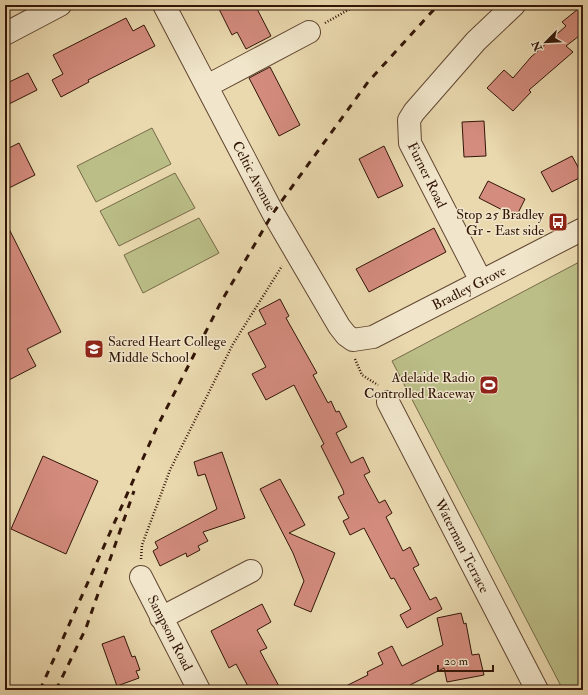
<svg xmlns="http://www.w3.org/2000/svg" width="588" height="695" font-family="'IM FELL Double Pica',serif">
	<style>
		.green { fill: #bbbe87; stroke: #766a47 }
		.building { fill: #d48c7e; stroke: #321507 }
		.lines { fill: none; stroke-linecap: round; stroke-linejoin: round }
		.minor-casing { stroke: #604631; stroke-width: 24 }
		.path { stroke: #321507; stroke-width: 2.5; stroke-dasharray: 1 2; stroke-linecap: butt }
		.minor { stroke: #f1e6cb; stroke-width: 22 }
		.rail { stroke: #321507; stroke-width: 3; stroke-dasharray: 7 7; stroke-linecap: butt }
		.labels { text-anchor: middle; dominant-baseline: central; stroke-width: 3; stroke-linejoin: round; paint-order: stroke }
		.street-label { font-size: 14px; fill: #321507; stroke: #f1e6cb }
		.poi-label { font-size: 14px; fill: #321507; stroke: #f1e6cb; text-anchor: end }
	</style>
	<rect width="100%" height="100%" fill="#ead9af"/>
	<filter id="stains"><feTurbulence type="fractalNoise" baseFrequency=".005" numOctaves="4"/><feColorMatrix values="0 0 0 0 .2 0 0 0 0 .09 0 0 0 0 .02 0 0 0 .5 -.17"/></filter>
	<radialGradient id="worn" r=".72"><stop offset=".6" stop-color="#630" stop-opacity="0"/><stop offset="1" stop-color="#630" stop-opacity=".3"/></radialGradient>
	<path class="green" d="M152,128L171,164L96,202L77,166Z
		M175,173L195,208L119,246L100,211Z
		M199,218L219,253L143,293L124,255Z
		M583,260V690H563L392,361Z"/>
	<path class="building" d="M217,5H255L271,36L246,49L237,32L232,35Z
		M583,5V33L566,46L573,52L529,90L531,92L513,111L487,88L504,70L513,78L531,57L566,26L562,22Z
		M126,18L133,31L144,25L155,46L88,80L89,82L61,97L52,80L63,74L53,55Z
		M270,67L300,125L279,136L249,78Z
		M28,73L37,90L5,106V84Z
		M484,121L486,156L464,157L462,122Z
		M19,143L35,175L5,190V150Z
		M384,146L403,186L378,198L359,159Z
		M572,156L583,176L552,192L541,172Z
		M488,181L525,199L516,217L479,198Z
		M5,221L61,332L27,349L36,366L5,382Z
		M434,228L446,252L369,292L356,269Z
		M280,299L289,316L286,318L317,373L313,375L328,403L331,401L336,412L339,411L347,427L336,433L351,463L363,457L370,472L364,475L379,503L385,500L392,513L386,517L403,551L410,547L419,565L413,568L430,600L436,597L442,609L407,628L400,615L411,609L394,578L391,579L364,528L350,535L343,521L349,518L338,497L344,494L343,490L321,446L324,444L294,385L266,400L252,374L266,367L248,333L266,324L259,310Z
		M222,452L245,518L203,532L208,541L198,546L200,550L187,557L186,553L160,566L153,551L158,548L155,542L217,509L205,474L198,476L194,462Z
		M43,456L98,481L66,554L11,529Z
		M280,479L305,525L289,533L335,553L311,612L294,605L304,581L293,553L260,489Z
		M262,604L271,622L257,630L267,648L260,651L281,690H250L236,664L229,668L211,631Z
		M461,613L464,624L466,623L472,655L479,654L484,675L447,682L444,668L410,685L413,690H338L368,675L367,672L383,664L378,653L392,646L402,666L443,645L437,618Z
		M124,636L132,657L135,656L140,670L136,671L139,678L117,686L102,644Z"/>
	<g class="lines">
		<g class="minor-casing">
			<path id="minor" d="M164,5L273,213L339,326L346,335L353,340L373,337L583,229
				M5,34L60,5
				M207,86L309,32
				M481,281L410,143L409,120L414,112L476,41L514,5
				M388,402L537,690
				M141,577L199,690
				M161,618L251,571"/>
		</g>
		<path class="path" d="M325,23L357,5
			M355,359L362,375L378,385
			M141,559L142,545L170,470L233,344L282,266"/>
		<use href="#minor" class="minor"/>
		<path class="rail" d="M40,690L157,427L221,302L273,213L368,82L438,5
			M56,690L86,628L134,491"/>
	</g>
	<defs>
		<g id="bus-square" transform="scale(1)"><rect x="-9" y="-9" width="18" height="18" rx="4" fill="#8f2418" stroke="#f1e6cb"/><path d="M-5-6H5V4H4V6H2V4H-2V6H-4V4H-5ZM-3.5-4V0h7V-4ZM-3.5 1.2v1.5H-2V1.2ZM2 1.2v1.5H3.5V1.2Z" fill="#fff"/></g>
		<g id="school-square" transform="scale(1)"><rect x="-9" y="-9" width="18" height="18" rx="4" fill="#8f2418" stroke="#f1e6cb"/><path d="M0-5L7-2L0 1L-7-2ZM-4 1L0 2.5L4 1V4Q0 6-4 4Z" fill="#fff"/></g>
		<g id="stadium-square" transform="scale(1)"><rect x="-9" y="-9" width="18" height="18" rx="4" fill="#8f2418" stroke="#f1e6cb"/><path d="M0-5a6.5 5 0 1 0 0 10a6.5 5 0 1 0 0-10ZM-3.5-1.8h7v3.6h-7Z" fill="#fff"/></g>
	</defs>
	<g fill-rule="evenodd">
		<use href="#bus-square" x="558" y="222"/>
		<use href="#school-square" x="94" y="349"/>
		<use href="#stadium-square" x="489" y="385"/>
	</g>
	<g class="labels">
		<g class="street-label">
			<text transform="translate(427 175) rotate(64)">Furner Road</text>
			<text transform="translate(254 176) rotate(62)">Celtic Avenue</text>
			<text transform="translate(469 288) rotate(-27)">Bradley Grove</text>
			<text transform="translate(462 546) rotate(63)">Waterman Terrace</text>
			<text transform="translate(170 633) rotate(63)">Sampson Road</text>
		</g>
		<g class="poi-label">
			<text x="544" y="214">Stop 25 Bradley<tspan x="544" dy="16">Gr - East side</tspan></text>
			<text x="108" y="341" text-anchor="start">Sacred Heart College<tspan x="108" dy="16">Middle School</tspan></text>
			<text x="475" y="377">Adelaide Radio<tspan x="475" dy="16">Controlled Raceway</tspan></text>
		</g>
	</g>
	<rect width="588" height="695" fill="none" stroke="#ead9af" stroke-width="20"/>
	<rect x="6" y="6" width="576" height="683" fill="none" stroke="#321507" stroke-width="2"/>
	<rect x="10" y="10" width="568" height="675" fill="none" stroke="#321507"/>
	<g transform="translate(546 42) rotate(246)" stroke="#f1e6cb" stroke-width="3" paint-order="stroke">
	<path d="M0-3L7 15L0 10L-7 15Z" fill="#321507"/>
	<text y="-6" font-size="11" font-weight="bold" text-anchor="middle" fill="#321507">N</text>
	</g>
	<path d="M438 665v6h55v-6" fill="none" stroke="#321507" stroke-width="2"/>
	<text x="444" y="665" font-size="12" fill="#321507" stroke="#f1e6cb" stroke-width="3" paint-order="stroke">20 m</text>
	<rect width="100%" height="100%" filter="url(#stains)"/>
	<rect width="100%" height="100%" fill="url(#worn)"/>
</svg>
